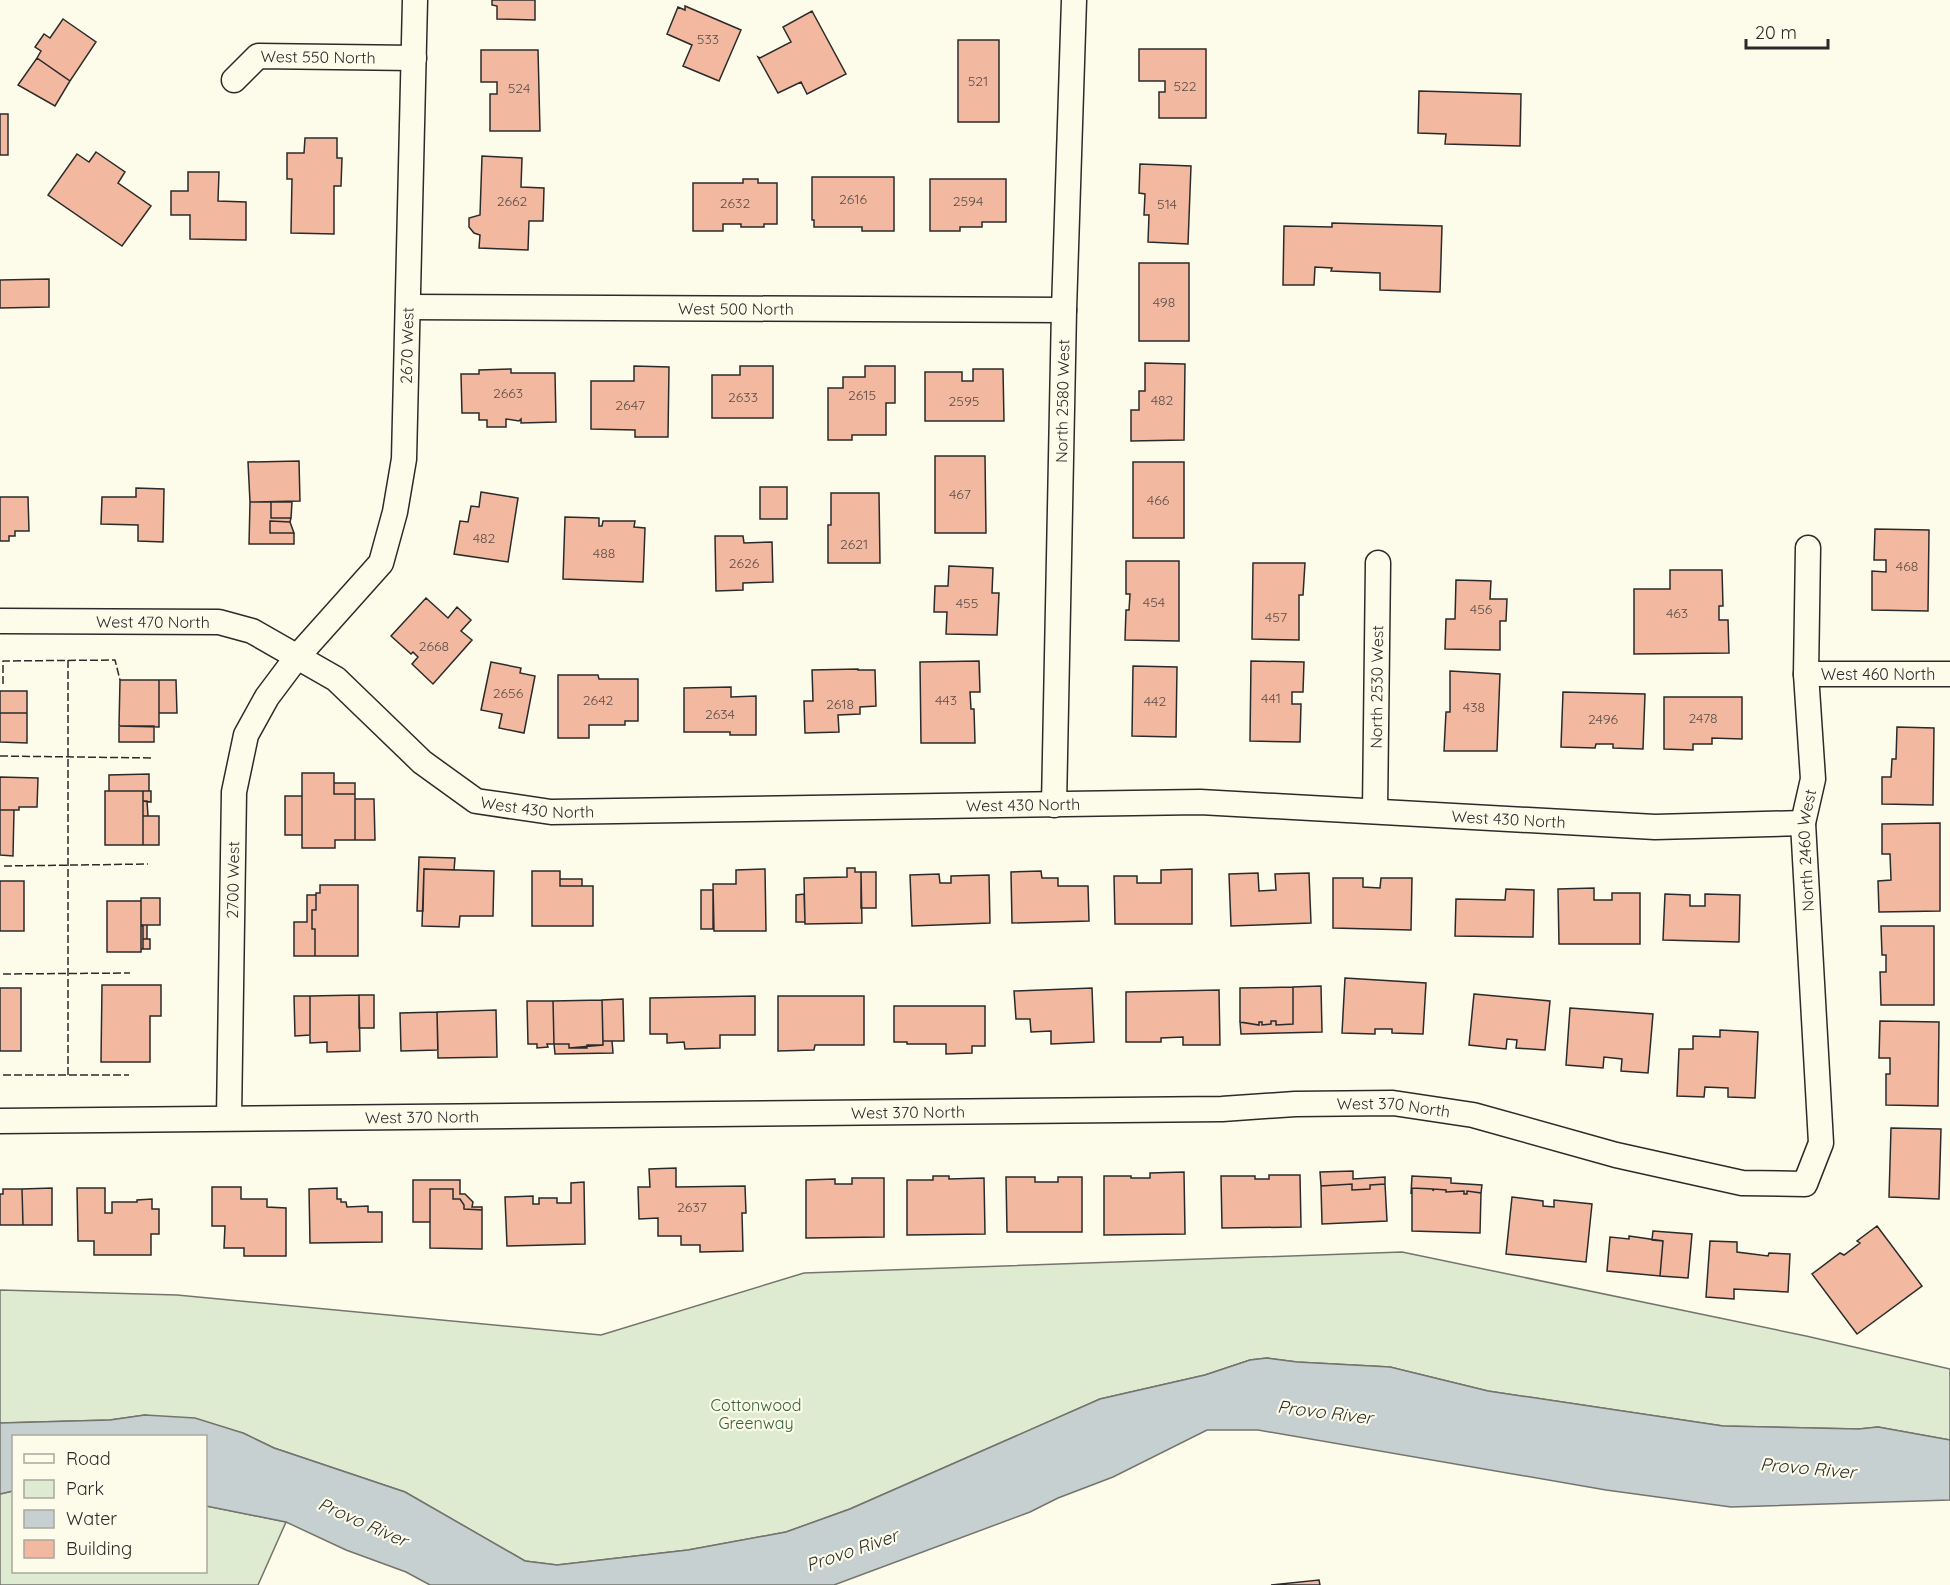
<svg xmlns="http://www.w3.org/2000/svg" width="1950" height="1585" font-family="Quicksand,sans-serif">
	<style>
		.green { fill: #deebd1; stroke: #74746e; stroke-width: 1.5 }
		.water { fill: #c7d0d0; stroke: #74746e; stroke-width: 1.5 }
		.building { fill: #f2b8a0; stroke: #2b2b2b; stroke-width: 1.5 }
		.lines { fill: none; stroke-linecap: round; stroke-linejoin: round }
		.minor-casing { stroke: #2b2b2b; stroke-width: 27 }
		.minor { stroke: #fdfbea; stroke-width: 24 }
		.fence { stroke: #2b2b2b; stroke-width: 1.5; stroke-dasharray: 8 3; stroke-linecap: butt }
		.labels { text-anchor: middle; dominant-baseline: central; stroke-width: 4.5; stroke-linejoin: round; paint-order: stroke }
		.number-label { font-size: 14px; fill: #5d4e48 }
		.street-label { font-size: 16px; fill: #2b2b2b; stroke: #fdfbea }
		.park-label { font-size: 16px; fill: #34623c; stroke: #fdfbea }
		.water-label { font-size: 18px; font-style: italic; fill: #2b2b2b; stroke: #fdfbea }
	</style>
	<rect width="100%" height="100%" fill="#fdfbea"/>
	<path class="green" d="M1402,1252L1806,1336L1950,1369V1440L1878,1427L1859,1429L1723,1426L1488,1391L1390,1367L1297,1362L1267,1358L1250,1360L1205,1375L1100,1399L850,1509L786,1532L688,1550L557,1565L525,1561L405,1492L274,1448L243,1433L145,1415L110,1420L0,1423V1290L177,1295L601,1335L804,1273Z
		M13,1491L14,1572H206V1506L286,1522L258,1585H0V1494Z"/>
	<path class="water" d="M1267,1358L1297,1362L1390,1367L1488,1391L1723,1426L1859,1429L1878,1427L1950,1440V1500L1731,1507L1606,1490L1258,1430H1207L1113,1477L1058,1498L1030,1512L834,1585H430L406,1572L346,1550L286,1522L206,1506V1436H14L13,1491L0,1494V1423L110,1420L145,1415L195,1418L243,1433L274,1448L405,1492L525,1561L557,1565L688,1550L786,1532L850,1509L1100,1399L1205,1375L1250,1360Z"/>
	<path class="building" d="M492,0H535V20L497,19V6L492,5Z
		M685,6L741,30L719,81L683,66L692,45L667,34L678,7L685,10Z
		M812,11L846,74L807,94L801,82L778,93L758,57L760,58L791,42L783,27Z
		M63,19L96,42L70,81L37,58L41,51L35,47L44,34L50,38Z
		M958,40H999V122H958Z
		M1139,49H1206V118H1159V92H1165V81H1139Z
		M481,50H538L540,131H490V94H497V82H481Z
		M37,58L70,81L55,106L18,85Z
		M1419,91L1521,94L1520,146L1445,144L1446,134L1418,133Z
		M0,114H8V155H0Z
		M305,138H337V158H342L341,186H334V234L291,233L292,179H287V153H304Z
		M96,152L125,172L118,183L151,206L122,246L48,195L77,154L89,162Z
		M482,156L522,158L521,187L544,188L543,221H529L528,250L479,248L480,235L474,233L469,227V218L480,215Z
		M1140,164L1191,166L1188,244L1148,242L1149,215H1144L1145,194L1139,193Z
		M188,172H219L218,201L246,202V240L190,239V215H171V191H188Z
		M812,177H894V231H862V227H814V220H812Z
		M743,179H758V183H777V224H764V227H741V224H723V231H693V183H743Z
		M930,179H1006V222H982V227H960V231H930Z
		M1332,223L1442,226L1440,292L1380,290V273L1331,271L1332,268L1315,267L1314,285H1283L1284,226L1332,227Z
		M1139,263H1189V341H1139Z
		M49,279V307L0,308V280Z
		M1145,363L1185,364L1184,440L1131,441V410H1139V391H1145Z
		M634,366L669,367L668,437H635V430L591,429V381H634Z
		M740,366H773V418H712V375H740Z
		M865,366H895V403H886V435H852V440H828V388H843V377H865Z
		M511,369V373H555L556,422L521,423V419L519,421L506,419V427H487V420H479V413H462L461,374H479V370Z
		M973,369H1003L1004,421H925V372H962V381H973Z
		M935,456H985L986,533H935Z
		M299,461L300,501L250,502L248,462Z
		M1133,462H1184V538H1133Z
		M760,487H787V519H760Z
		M136,488L164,489L163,542L138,541V525L101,524L102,497H136Z
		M481,492L518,498L508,562L454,554L460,521L468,522L471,506L479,507Z
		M831,493H879L880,563H828V525H831Z
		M0,497H28L29,531H15V536H9V541H0Z
		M250,502H271V518H291L290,522L270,521V533H294V544H249Z
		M271,502H292L291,518H271Z
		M565,517L599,518V526H602L603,521H635L634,527L645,528L643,582L563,579Z
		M270,521L290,522L294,533H270Z
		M1875,529L1929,530L1928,611L1872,610V571L1886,572V560H1874Z
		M715,536H743L744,543L772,542L773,582L743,583V590L716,591Z
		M1126,561H1179V641L1125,640L1126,610H1129L1130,594H1126Z
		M1253,563H1305L1303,595H1299V640L1252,639Z
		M949,566L993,568L992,593H999L997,635L946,634L947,612H934L935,586H948Z
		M1670,570H1722L1723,606H1719V620H1728L1729,653L1634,654V589H1670Z
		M1456,580L1491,581L1490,599H1507L1506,621H1500V650L1445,649L1446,619H1455Z
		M426,598L448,618L457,607L471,620L461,631L472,640L433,684L412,664L418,657L413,652L411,654L391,636Z
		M979,661L980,692H970L971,709H974L975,743H921L920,662Z
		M1251,661L1304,662L1303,692H1292V704H1301L1300,742L1250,741Z
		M491,662L521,668L520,673L535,676L524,733L499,728L502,714L481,710Z
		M1133,666L1177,667L1176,737L1132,736Z
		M858,669V670H875L876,706L860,707V714L838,715L839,732L805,733L804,701H813L812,670Z
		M1450,671L1500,674L1497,751H1444L1446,712H1450Z
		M558,675H598L599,679H638V721H625V725H589V738H558Z
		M120,680H159V727L119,726Z
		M159,680H176L177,713H159Z
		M731,687V697L756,696V735H730V732H684V688Z
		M0,691H27V713H0Z
		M1563,692L1645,694L1643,749L1613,748V744H1596L1595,748L1561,747Z
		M1664,697H1742V739L1712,738V744H1693V750L1664,749Z
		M0,713H27V743L0,742Z
		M119,726H154V742H119Z
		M1897,727L1934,728L1933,805L1882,804V777H1891L1892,759H1896Z
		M302,773H334V794H355V840H335V848H302Z
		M149,774V791H109V775Z
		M0,777L38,778L37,807H19V810H0Z
		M334,783H355V794H334Z
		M105,791H143V845H105Z
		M143,791H151V802L143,801Z
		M285,796H302V835H285Z
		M355,799H374L375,840H355Z
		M143,801H147L148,816H143Z
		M0,810H14L13,856L0,855Z
		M143,816H159V845H143Z
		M1940,823V911L1879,912L1878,881L1891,880L1890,854H1882V824Z
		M419,857L455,858L454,870L424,869L423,911H417Z
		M847,868H855V872H861L862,923L805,924L804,878L847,877Z
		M424,869L494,871L493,916H460L459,927L422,926Z
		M765,869L766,931H714L713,884H736V870Z
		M1192,869V924H1115L1114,876H1137V883H1161V870Z
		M532,871H560V886H593V926H532Z
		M1041,871L1042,878H1058V886H1088L1089,921L1012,923L1011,872Z
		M861,872H876V908H861Z
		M1258,873L1259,891L1276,890L1275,874L1309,873L1311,923L1231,926L1229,874Z
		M939,874L940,883H951V876L989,875L990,923L912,926L910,875Z
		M1333,878H1363V887L1380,888L1381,878H1412L1411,930L1333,928Z
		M560,879H582V886H560Z
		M0,881H24V931H0Z
		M320,885H358V956H315V929H312V910H316V893H320Z
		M1594,888V900H1612V893H1640V944H1559L1558,889Z
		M1506,889L1534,890L1533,937L1455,936L1456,899L1505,900Z
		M701,890H713V929H701Z
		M804,894L805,922H796V895Z
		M1665,894L1690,895V906H1705V894L1740,895L1739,942L1663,940Z
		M307,895H316V910H312V929H315V956H294V922H307Z
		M141,898H160V925H141Z
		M107,901H141V952H107Z
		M141,925H147V939H143V926Z
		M141,926H143V949H141Z
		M1881,926H1934V1005H1881L1880,972H1886V955H1882Z
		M143,939H150V949H143Z
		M1345,978L1426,983L1423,1034L1392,1033V1029H1375V1034L1342,1033Z
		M102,985H161V1016H150V1062H101Z
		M1321,986L1322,1032L1241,1034L1240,1022L1259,1025V1022H1262V1025L1271,1024V1021H1276V1025L1293,1024V987Z
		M1293,987V1024L1276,1025V1021H1271V1024L1262,1025V1022H1259V1025L1240,1022V988Z
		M0,988H21V1051H0Z
		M1092,988L1094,1042L1051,1044V1031L1031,1032L1030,1019H1016L1014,991Z
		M1219,990L1220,1045H1183V1037L1161,1038V1042H1126V992Z
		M1474,994L1550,1001L1545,1050L1516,1048L1517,1040L1507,1039L1506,1049L1469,1045Z
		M359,995L360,1051L327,1052V1042L310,1043V996Z
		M359,995H374V1028H359Z
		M294,996H310V1035L295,1036Z
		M755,996V1035H720V1048L685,1049L684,1042L667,1043V1034H650V998Z
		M778,996H864V1045H815L814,1050L778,1051Z
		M623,999L624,1041H603L602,1000Z
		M602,1000L603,1045L569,1048V1044H554L553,1001Z
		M527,1001H553L554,1044H547L548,1047L537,1048V1044H528Z
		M894,1006H985V1046H972V1053L946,1054V1044H907V1042H894Z
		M1570,1008L1653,1014L1648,1073L1621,1071L1622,1059L1604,1057L1603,1068L1566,1065Z
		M496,1010L497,1057L438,1058L437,1012Z
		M437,1012L438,1050L401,1051L400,1013Z
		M1880,1021L1939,1022L1938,1106L1886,1105V1074H1890V1058H1879Z
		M1720,1030L1758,1032L1755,1098L1728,1097V1088L1705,1087L1704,1097L1677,1096L1679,1049H1693V1036L1720,1037Z
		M603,1041H612L613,1053L555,1054L554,1044H569V1048H587V1045H603Z
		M1891,1128L1941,1129L1939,1199L1889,1197Z
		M676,1168V1187L745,1186L746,1213H742L743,1251L700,1252V1245H681V1236H658V1218L639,1219L638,1187H650L649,1169Z
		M1353,1171V1179L1385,1177V1184L1370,1185V1189L1352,1190V1184L1321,1186L1320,1172Z
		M1184,1172L1185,1234L1104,1235V1176H1131V1178H1150V1173Z
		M1269,1175H1300L1301,1227L1222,1228L1221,1176H1255V1179H1269Z
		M933,1176H949V1179L984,1178L985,1234L907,1235V1180H933Z
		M1412,1176L1451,1178V1183L1482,1185L1481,1193L1467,1191V1194H1464V1191L1446,1192V1190L1434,1189L1433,1191V1189L1412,1188L1411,1194Z
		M1006,1177H1035V1182H1058V1177H1082V1232H1007Z
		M852,1178H884V1237L806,1238V1180L835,1179V1184H852Z
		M413,1180H460V1194H465L473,1202L472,1207H482V1210L464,1209V1205L460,1199H453V1189H430V1222H413Z
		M584,1182L585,1244L507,1246L505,1197L533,1196V1204H539V1198H557V1203H571V1183Z
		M1352,1184V1190L1370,1189V1185L1385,1184L1387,1221L1322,1224L1321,1186Z
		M212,1187H241V1199H267V1207L286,1208V1256H244V1248H224L225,1226H212Z
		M52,1188V1225H23L22,1189Z
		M77,1188H105V1213H112V1202H137V1200L152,1199V1209H159V1234H151V1255H94V1241H78Z
		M337,1188V1199H341V1202H346L347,1207L368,1206V1212H382V1242L310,1243L309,1189Z
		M1412,1188L1433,1189V1191L1434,1189L1446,1190V1192L1464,1191V1194H1467V1191L1481,1193L1480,1233L1412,1231Z
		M3,1189H22L23,1225H0V1194H3Z
		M430,1189H453V1199H460L464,1205V1209L482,1210V1249L430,1248Z
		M1512,1197L1543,1201V1206L1554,1207V1200L1592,1204L1586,1262L1506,1254Z
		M1877,1226L1922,1286L1857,1334L1812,1274L1840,1253L1844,1255L1860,1243L1857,1241Z
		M1653,1231L1692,1234L1688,1278L1660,1276L1663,1241L1652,1240Z
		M1629,1236L1663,1241L1660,1276L1607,1271L1610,1237L1629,1239Z
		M1710,1241L1737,1242V1252L1768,1256L1769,1253L1790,1254L1788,1292L1734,1289V1299L1706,1297Z
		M1319,1580L1320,1585H1271Z"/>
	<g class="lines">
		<g class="minor-casing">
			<g id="minor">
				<path id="s1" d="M234,80L258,56L414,58"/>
				<path id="s2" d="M408,307L1064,310"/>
				<path id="s3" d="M0,621L219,622L252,631L336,679L422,762L476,801L551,812L1200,802L1655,827L1803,823"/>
				<path id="s4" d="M1806,674H1950"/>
				<path id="s5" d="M1054,805L1064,310L1074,0"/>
				<path id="s6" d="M1375,811L1378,563"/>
				<path id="s7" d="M229,1118L234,792L246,735L267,697L297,657L381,563L395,512L404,459L415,0"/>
				<path id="s8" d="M0,1121L1222,1109L1295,1104L1393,1103L1473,1115L1616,1155L1742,1183L1805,1184L1821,1143L1803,823L1813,779L1806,674L1808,548"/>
			</g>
		</g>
		<use href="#minor" class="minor"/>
		<path class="fence" d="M68,660V1075
			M3,684V661L115,660L120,680
			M0,756L154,758
			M4,866L148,864
			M3,974L130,973
			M3,1075H129"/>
	</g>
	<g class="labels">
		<g class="number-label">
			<text x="708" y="39">533</text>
			<text x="978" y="81">521</text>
			<text x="1185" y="86">522</text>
			<text x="519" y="88">524</text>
			<text x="853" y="199">2616</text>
			<text x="512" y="201">2662</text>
			<text x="968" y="201">2594</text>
			<text x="735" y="203">2632</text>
			<text x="1167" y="204">514</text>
			<text x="1164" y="302">498</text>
			<text x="508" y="393">2663</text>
			<text x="862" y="395">2615</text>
			<text x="743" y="397">2633</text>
			<text x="1162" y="400">482</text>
			<text x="964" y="401">2595</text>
			<text x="630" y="405">2647</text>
			<text x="960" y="494">467</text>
			<text x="1158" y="500">466</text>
			<text x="484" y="538">482</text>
			<text x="854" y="544">2621</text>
			<text x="604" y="553">488</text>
			<text x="744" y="563">2626</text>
			<text x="1907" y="566">468</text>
			<text x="1154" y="602">454</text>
			<text x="967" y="603">455</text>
			<text x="1481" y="609">456</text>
			<text x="1677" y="613">463</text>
			<text x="1276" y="617">457</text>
			<text x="434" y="646">2668</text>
			<text x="508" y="693">2656</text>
			<text x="1271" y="698">441</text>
			<text x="598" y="700">2642</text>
			<text x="946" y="700">443</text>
			<text x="1155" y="701">442</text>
			<text x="840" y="704">2618</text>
			<text x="1474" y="707">438</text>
			<text x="720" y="714">2634</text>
			<text x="1703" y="718">2478</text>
			<text x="1603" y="719">2496</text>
			<text x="692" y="1207">2637</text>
		</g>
		<g class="street-label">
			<text stroke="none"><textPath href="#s1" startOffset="94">West 550 North</textPath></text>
			<text stroke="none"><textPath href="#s2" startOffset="328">West 500 North</textPath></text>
			<text stroke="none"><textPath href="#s7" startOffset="824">2670 West</textPath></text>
			<text stroke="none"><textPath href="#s5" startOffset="404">North 2580 West</textPath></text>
			<text stroke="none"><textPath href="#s3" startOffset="153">West 470 North</textPath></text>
			<text stroke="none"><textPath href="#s4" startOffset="72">West 460 North</textPath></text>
			<text stroke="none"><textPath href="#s6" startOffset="124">North 2530 West</textPath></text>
			<text stroke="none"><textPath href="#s3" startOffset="598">West 430 North</textPath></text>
			<text stroke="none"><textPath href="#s3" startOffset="1084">West 430 North</textPath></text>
			<text stroke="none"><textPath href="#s3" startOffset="1570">West 430 North</textPath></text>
			<text stroke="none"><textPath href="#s8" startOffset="2152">North 2460 West</textPath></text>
			<text stroke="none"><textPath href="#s7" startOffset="238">2700 West</textPath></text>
			<text stroke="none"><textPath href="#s8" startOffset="1394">West 370 North</textPath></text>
			<text stroke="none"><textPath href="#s8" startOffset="908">West 370 North</textPath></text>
			<text stroke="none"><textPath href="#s8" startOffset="422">West 370 North</textPath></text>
		</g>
		<g class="park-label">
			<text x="756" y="1405">Cottonwood<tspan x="756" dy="18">Greenway</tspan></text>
		</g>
		<g class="water-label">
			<text transform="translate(1325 1412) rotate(7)">Provo River</text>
			<text transform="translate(1808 1468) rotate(5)">Provo River</text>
			<text transform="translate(363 1522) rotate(24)">Provo River</text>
			<text transform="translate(852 1550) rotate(-19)">Provo River</text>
		</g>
	</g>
	<rect x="12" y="1435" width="195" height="138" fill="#fdfbea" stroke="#a9a89e" stroke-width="1.5"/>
	<rect x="24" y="1454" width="30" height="9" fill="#fdfbea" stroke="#a9a89e" stroke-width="1.5"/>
	<text x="66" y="1465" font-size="18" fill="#2b2b2b">Road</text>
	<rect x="24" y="1480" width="30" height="18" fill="#deebd1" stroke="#a9a89e" stroke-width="1.5"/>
	<text x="66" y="1495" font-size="18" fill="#2b2b2b">Park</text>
	<rect x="24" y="1510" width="30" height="18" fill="#c7d0d0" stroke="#a9a89e" stroke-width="1.5"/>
	<text x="66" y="1525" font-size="18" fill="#2b2b2b">Water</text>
	<rect x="24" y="1540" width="30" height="18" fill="#f2b8a0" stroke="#a9a89e" stroke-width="1.5"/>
	<text x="66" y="1555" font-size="18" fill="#2b2b2b">Building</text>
	<path d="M1746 39v9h82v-9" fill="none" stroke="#2b2b2b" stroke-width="3"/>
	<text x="1755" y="39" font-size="18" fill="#2b2b2b" stroke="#fdfbea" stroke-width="4.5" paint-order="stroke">20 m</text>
</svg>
